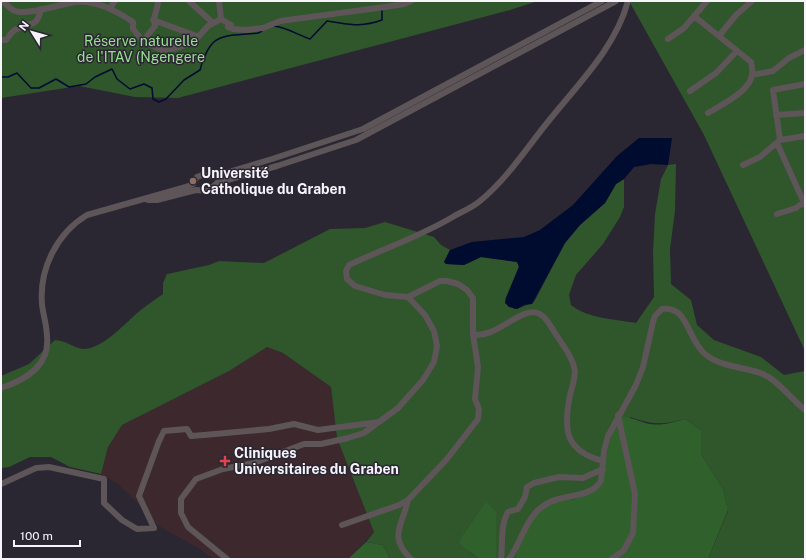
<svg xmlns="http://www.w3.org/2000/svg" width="806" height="560" font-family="'Public Sans',sans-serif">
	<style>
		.medical { fill: #3d292d }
		.green { fill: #30562c }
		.forest { fill: #30612c }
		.water { fill: #000b30 }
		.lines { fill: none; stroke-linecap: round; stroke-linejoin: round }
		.stream { stroke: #000b30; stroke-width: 1.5 }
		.minor { stroke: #5d5557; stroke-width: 6 }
		.education-dot { fill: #8d6e63; stroke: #2a2632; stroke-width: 1.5 }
		.health-dot { fill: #e0444e; stroke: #2a2632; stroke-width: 1.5 }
		.labels { text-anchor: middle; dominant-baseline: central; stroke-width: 3; stroke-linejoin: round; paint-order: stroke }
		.park-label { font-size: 14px; fill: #99e092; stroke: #2a2632 }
		.poi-label { font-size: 14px; font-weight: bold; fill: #f6f3fb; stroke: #2a2632; text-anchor: start }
	</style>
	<rect width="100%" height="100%" fill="#2a2632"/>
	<path class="medical" d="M267,347L283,353L331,387L337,438L374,532L348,559H213L200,549L157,525L147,512L118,484L101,474L108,447L122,425L229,371Z"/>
	<path class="green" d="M1,1H538L510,10L178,98L135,97L79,86L1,98Z
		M629,1H805V351L704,135Z
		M676,164L675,211L670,249L671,284L691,300L697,325L714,340L761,357L784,375L805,371V559H708L728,511L723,489L701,454V430L685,419C662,425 653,425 630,417C624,431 602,486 592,492C579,500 565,500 550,502L518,542L515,559H496V511L486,503L464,533L470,552L479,559H390L383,545L366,542L374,532L337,438L331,387L283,353L267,347L229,371L122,425L108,447L101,474L70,467L51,457H30L9,467L1,468V376L29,364L55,340C68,341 75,349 85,349C102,348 124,325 136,314C144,307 154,300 163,294V283L167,274L209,265L219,261L264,263L330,229L365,228L385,222L434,237L441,245L450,250L444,262L446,264L464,265L481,257L517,262L519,266L505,300L514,309H517L534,302L565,243L580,225L605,203L616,184L624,179V207L620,217L603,244L576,275L569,295L571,305C589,319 614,319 636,323L654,297L653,252L655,214L661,179L668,165Z"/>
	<path class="forest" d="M622,417C632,417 640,422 650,424C663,426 673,422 685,419L701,430V454L723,489L728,510L708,559H515L518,542L526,524L550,502L575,499L599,487L612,433Z
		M486,502L496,511V559H479L459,543L464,533Z
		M366,542L383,545L390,559H348Z"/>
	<path class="water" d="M639,138H672L668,165L651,164L634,167L624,179L616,184L605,203L580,225L565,243L532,304L524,305L517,309L509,307L505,303L506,298L519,267L517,262L481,257L464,265L446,264L444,262L450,250L472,242L524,237L540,230L573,205L617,156Z"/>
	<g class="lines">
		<path class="stream" d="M274,26C286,27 298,35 310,39L327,21C350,24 359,28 382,20V9
			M1,77H8L17,73L31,88H39L56,79L69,87L86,84L95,77L112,69L117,79L130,89L144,84L152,88L153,99L159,102L166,99L184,80L200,70C211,31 222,37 258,33L262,31"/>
		<path class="minor" d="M3,1C6,4 10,9 15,11C25,16 62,4 75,2C96,0 117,11 133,22V29L143,41L149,44L162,50L173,49L193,43L208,26L221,19L231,25L228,27L233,29L246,30L263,28L280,21L385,7L404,4L411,1
			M189,1L213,23
			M219,1L221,19
			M110,8L115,1
			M694,16L751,62C752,66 753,70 752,74C751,91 721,105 708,113
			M153,20L197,36
			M719,36L736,15L752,1
			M668,39L684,28L707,1
			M1,40H6C9,37 11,32 15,30C30,20 36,31 41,9
			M143,41L155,26C152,16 158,10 158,1
			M752,75L773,71L789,58L805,50
			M690,91L716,73L737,51
			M776,115L805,113
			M780,140L805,136
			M777,143L805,205
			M743,165L760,157L780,140L773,90L805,84
			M148,200H157L196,190L208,191L217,183L277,166L356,140L616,1
			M777,214L796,208L805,201
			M473,334C496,340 522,304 540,314C548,319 552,329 557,336C564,347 573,358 575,371C575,378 572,388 570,395C563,430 565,451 603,461
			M1,388C26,380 50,366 47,337C47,325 43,315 42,304C39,269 57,233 87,215L186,187L193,184L197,177L202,175L215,176L272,159L363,129L602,1
			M1,484L36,468L49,467L104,479V503L122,520L137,529L154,528L139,496L159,441L164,431L187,429L191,436L204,435L269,429L294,424L318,430L379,422L398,408L423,380L434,362L437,346L434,331L425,315L408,297
			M408,500C402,527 388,536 411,559
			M342,525L399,505L408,500L447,459L478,419L479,409L475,399L478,367L473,334V298L467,290L458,284L447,281H440L408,297L385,295L355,286L347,279L346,271L349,265C385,248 422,236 456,215C464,211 473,207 480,201C506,180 526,149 547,123C577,85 615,49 628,1
			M227,559L188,527L181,513V499L196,479L223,469L254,463L304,444H321L348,438L364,433L376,424
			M501,559C503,543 500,526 508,512L518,509L525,497L527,487L534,483L559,477L583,478L603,469
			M509,559C523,540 526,513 550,502C566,494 591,498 601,481L604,451L608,436L636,385L643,367L653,322L655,316L662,309C688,305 687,339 705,354C720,367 745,367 763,374C780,382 791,399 805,410
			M612,559L624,550L633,533L635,494L618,415"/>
	</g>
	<circle class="education-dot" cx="193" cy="181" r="4"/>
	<path class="health-dot" d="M223 455h4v4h4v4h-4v4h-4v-4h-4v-4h4z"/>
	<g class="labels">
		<g class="park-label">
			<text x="141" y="41">Réserve naturelle<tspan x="141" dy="16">de l'ITAV (Ngengere</tspan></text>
		</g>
		<g class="poi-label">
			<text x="201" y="173">Université<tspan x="201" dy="16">Catholique du Graben</tspan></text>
			<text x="234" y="453">Cliniques<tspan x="234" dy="16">Universitaires du Graben</tspan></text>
		</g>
	</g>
	<rect width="806" height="560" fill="none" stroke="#f6f3fb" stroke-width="4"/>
	<g transform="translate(32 32) rotate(307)" stroke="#2a2632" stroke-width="3" paint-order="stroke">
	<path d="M0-3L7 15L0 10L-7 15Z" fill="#f6f3fb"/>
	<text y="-6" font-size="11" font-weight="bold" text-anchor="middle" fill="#f6f3fb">N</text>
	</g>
	<path d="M14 540v6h66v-6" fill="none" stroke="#f6f3fb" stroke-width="2"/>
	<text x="20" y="540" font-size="12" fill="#f6f3fb" stroke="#2a2632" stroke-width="3" paint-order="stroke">100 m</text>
</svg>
